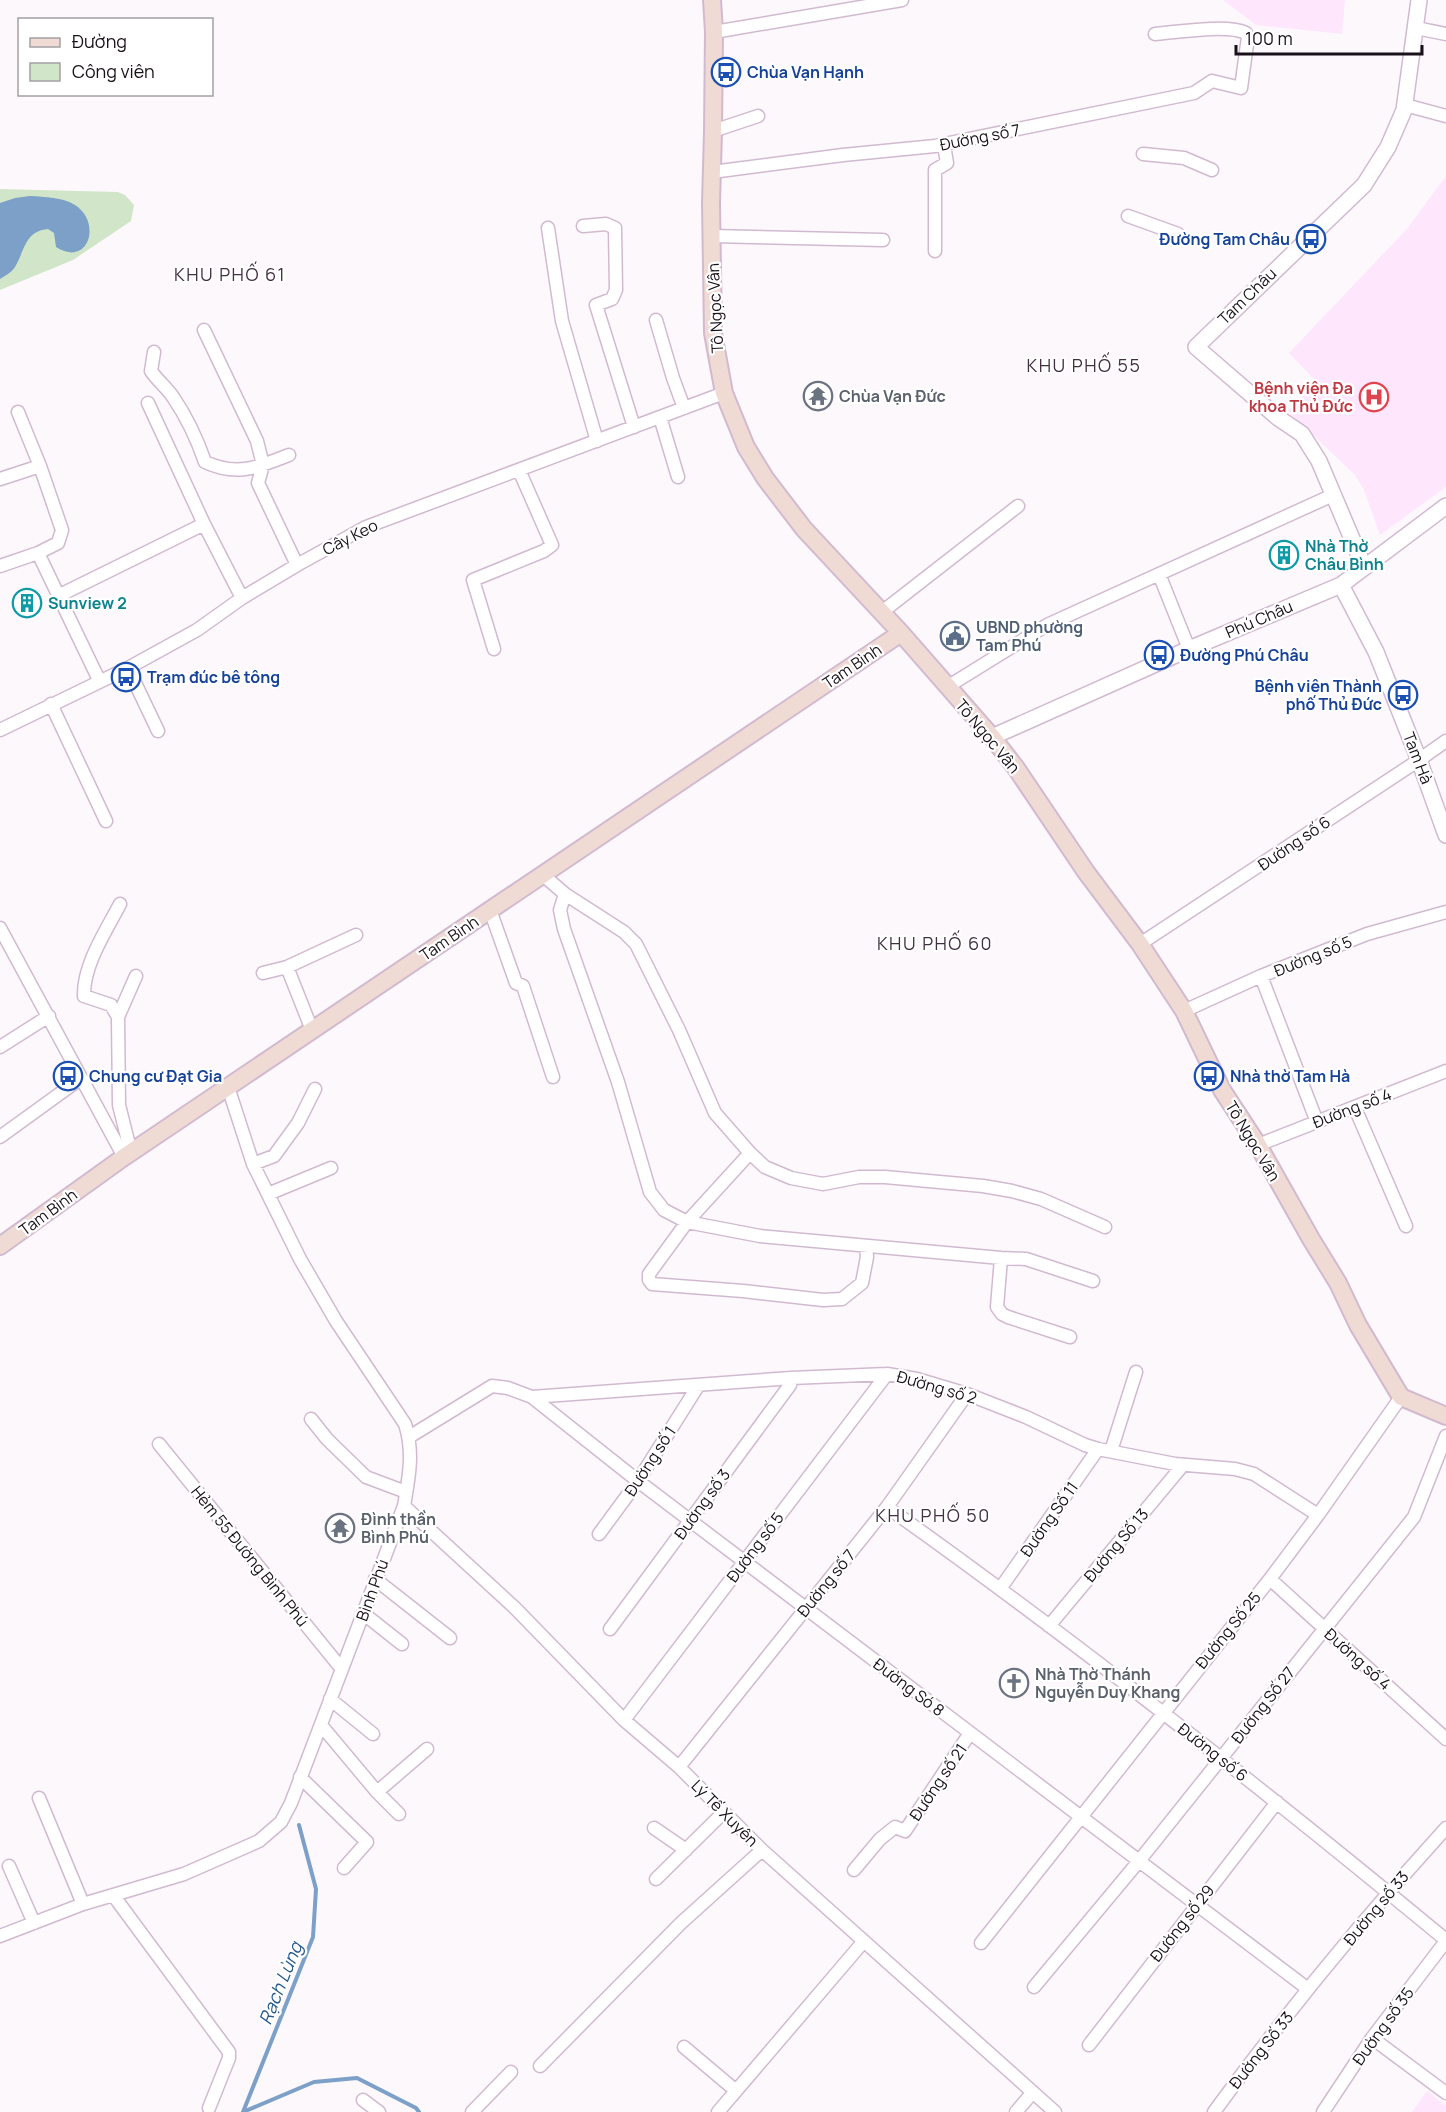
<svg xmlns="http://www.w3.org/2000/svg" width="1446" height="2112" font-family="Manrope,sans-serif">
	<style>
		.built { fill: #fee6fd }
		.green { fill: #d1e6c9 }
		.water { fill: #7ca0c7 }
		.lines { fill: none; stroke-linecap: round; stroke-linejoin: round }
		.stream { stroke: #7ca0c7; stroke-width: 4 }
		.minor-casing { stroke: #d1bad0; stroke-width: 15 }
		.tertiary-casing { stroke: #d1bad0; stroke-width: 18 }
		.secondary-casing { stroke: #d1bad0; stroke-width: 20 }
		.minor { stroke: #fff; stroke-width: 12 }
		.tertiary { stroke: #fff; stroke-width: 15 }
		.secondary { stroke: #f0dad4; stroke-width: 16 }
		.labels { text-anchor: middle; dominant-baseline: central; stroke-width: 4.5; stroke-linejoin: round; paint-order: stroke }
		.transit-label { font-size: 16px; font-weight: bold; fill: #164399; stroke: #fff; text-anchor: start }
		.street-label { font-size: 16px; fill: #191119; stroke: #fff }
		.health-label { font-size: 16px; font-weight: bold; fill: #be3a42; stroke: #fff; text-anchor: end }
		.worship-label { font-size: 16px; font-weight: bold; fill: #5b616d; stroke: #fff; text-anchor: start }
		.culture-label { font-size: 16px; font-weight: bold; fill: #0d838f; stroke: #fff; text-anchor: start }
		.service-label { font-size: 16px; font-weight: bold; fill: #4e5e75; stroke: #fff; text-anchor: start }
		.neighbourhood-label { font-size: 18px; letter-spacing: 1.5px; fill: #433143; stroke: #fff }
		.water-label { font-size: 18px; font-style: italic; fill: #265a8d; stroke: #fff }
	</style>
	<rect width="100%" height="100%" fill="#fdf8fc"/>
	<path class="built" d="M1223,0H1345L1342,34L1256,25Z
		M1446,176V487L1380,535L1364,490L1355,475L1288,411L1317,382L1289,353L1406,230Z
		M1427,2091L1446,2106V2112H1412Z"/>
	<path class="green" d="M0,189L118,192L125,195L134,205L131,221L73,260L0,290Z"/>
	<path class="water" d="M30,196C45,197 62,197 75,205C102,222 89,268 56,247L54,233L48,229C25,231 25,250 15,267C12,272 5,276 0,279V203L15,198Z"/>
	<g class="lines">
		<path class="stream" d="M243,2112L313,1937L316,1889L299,1825
			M243,2112L314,2082L357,2078L416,2108L419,2112"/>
		<g class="minor-casing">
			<path id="minor" d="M1416,28L1446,34
				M714,32L902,0
				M1405,105L1446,116
				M713,131L758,116
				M1143,154L1184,158L1212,170
				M712,172L843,155L935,146L1194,93L1212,81L1241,88L1248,37L1246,33C1228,24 1177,32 1155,34
				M1128,216L1178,234
				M583,226L606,224L615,228L616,290L612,299L596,305L634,427
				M548,228L562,321L597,441
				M712,236L883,240
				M935,251V170L947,163L944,145
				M656,320L673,378L684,408
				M204,330L257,441L263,465L258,483L297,565
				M154,352L151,371C157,380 166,387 173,397C186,416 197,439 205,462C238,477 258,467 289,455
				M148,403L204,524L242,598
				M18,412L40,466L62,530L58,543L38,553L99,680
				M660,417L678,477
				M0,479L40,466
				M0,566L38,553
				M1159,574L1189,649
				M58,596L204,524
				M882,612L1018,506
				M494,649L473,580L544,551L552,545L519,470
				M128,668L158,731
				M947,687L1047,625L1333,495
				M51,704L106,821
				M0,730L128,668L197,630L242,598L297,565L366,527L724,393
				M543,875L565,894L560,910L564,929L618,1082L650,1192L664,1210L687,1222L760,1236L1001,1258L1026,1259L1093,1281
				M565,894L624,932L636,944L679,1030L715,1113L750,1153L765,1167L791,1178L823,1184L859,1177H885L983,1186L1012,1191L1041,1199L1105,1227
				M120,904C106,931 83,965 84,996L111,1005L118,1017L119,1105L131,1153
				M490,910L516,983L523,986L553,1077
				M0,928L124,1157
				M1140,944L1419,760L1446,741
				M263,973L287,967
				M1261,976L1317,1122
				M1184,1011L1261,976L1367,934L1446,912
				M118,1017L136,976
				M312,1030L287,967L356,935
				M0,1047L49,1016
				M1355,1108L1406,1226
				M0,1137L80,1079
				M1258,1145L1446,1071
				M750,1153L687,1222L649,1274V1280L652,1284L743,1291L823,1300L842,1299L862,1283L867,1257L866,1246
				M253,1164L274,1156L298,1123L315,1089
				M268,1194L331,1168
				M1001,1258L997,1307L1002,1314L1008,1317L1070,1337
				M532,1397L791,1378L887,1374L917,1379L967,1394L1026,1417L1085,1445L1098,1449L1175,1464L1235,1469L1254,1474L1318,1515
				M311,1419L327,1439L366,1477L406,1492
				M409,1437L492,1386L508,1388L532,1397L638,1481L1308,1989
				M159,1444L341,1668
				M1111,1451L1136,1372
				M404,1506L515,1608L624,1720L679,1767L762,1850L1055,2112
				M887,1507C1079,1643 1264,1790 1446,1940
				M599,1534L638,1481L698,1386
				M375,1579L450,1638
				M1270,1579L1446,1739
				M1000,1589L1098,1449
				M364,1614L402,1644
				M1049,1626L1183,1465
				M610,1629L790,1385L791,1378
				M330,1699L373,1734
				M624,1720L887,1374
				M321,1725L377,1792L399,1814
				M679,1767L887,1507L967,1394
				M300,1777L367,1842L344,1868
				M377,1792L427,1749
				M39,1798L83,1904
				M654,1828L686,1850
				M9,1866L34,1923
				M854,1870L880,1839L895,1827L905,1831L970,1733
				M656,1879L724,1812
				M113,1895L229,2052V2058L209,2108
				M0,1936L83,1904L184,1874L259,1841L281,1822L291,1803L404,1506C409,1477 414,1452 405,1424L336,1321L300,1259L253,1164L228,1087
				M981,1943L1270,1579L1318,1515L1401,1397
				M1034,1987L1139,1861L1414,1517L1446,1436
				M1372,2038L1446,2093
				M1089,2045L1277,1802
				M684,2047L735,2090
				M540,2066L681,1923L762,1850
				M363,2100L379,2112
				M472,2112L511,2072
				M718,2112L864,1941
				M1016,2112L1033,2092
				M1214,2112C1286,2013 1364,1918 1446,1828
				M1323,2112L1372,2038L1446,1941"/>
		</g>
		<g class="tertiary-casing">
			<path id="tertiary" d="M1364,567L1319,461L1302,434L1277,417L1196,347L1364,185L1388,147L1404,110L1419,0
				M1341,585L1376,652L1419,760L1446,835
				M992,737L1189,649L1341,585L1446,506"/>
		</g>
		<g class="secondary-casing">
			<path id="secondary" d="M712,0L714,32L713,131L711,203L713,333L724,393L746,447L765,478L804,529L901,633L992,737L1016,768L1086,872L1140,944L1184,1011L1222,1090L1258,1145L1311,1239L1338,1283L1358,1325L1401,1397L1446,1416
				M0,1246L124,1157L901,633"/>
		</g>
		<use href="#minor" class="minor"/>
		<use href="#tertiary" class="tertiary"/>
		<use href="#secondary" class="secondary"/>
	</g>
	<defs>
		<g id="bus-ring" transform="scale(1.5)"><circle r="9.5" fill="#fff" stroke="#1a4fb4" stroke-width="1.5"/><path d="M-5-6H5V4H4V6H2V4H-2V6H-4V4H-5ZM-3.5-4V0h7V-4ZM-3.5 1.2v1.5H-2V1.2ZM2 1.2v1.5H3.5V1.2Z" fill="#1a4fb4"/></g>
		<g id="temple-ring" transform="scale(1.5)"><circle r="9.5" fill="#fff" stroke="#6b7280" stroke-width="1.5"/><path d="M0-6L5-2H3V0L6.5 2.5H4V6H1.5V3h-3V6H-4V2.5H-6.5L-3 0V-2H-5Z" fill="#6b7280"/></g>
		<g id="hospital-ring" transform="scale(1.5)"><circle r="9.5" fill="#fff" stroke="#e0444e" stroke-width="1.5"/><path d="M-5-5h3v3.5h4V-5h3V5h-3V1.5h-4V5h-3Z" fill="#e0444e"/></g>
		<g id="building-ring" transform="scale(1.5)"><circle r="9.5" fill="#fff" stroke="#0f9aa8" stroke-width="1.5"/><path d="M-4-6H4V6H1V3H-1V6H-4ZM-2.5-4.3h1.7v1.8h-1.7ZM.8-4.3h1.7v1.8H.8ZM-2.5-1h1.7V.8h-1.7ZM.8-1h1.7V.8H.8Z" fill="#0f9aa8"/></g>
		<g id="civic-ring" transform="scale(1.5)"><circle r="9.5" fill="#fff" stroke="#5c6f8a" stroke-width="1.5"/><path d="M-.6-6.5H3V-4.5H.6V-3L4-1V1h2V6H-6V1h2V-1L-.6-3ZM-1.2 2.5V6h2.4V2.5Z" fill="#5c6f8a"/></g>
		<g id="church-ring" transform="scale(1.5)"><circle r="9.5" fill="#fff" stroke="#6b7280" stroke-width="1.5"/><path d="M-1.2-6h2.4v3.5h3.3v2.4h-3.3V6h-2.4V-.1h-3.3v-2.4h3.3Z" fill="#6b7280"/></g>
	</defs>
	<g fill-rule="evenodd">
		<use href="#bus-ring" x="726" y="72"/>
		<use href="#bus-ring" x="1311" y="239"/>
		<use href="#temple-ring" x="818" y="396"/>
		<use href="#hospital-ring" x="1374" y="397"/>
		<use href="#building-ring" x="1284" y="555"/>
		<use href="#building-ring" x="27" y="603"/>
		<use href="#civic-ring" x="955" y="636"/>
		<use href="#bus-ring" x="1159" y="655"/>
		<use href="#bus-ring" x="126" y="677"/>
		<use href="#bus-ring" x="1403" y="695"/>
		<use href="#bus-ring" x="68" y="1076"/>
		<use href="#bus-ring" x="1209" y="1076"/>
		<use href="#temple-ring" x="340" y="1528"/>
		<use href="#church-ring" x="1014" y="1683"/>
	</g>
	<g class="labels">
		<g class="transit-label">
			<text x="747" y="72">Chùa Vạn Hạnh</text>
			<text x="1290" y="239" text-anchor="end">Đường Tam Châu</text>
			<text x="1180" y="655">Đường Phú Châu</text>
			<text x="147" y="677">Trạm đúc bê tông</text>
			<text x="1382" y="686" text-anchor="end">Bệnh viện Thành<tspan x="1382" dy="18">phố Thủ Đức</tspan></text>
			<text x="89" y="1076">Chung cư Đạt Gia</text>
			<text x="1230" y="1076">Nhà thờ Tam Hà</text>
		</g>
		<g class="street-label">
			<text transform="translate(980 137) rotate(-11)">Đường số 7</text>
			<text transform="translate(1247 296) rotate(-44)">Tam Châu</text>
			<text transform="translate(715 308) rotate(-93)">Tô Ngọc Vân</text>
			<text transform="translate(350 537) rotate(-27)">Cây Keo</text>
			<text transform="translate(1259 619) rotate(-23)">Phú Châu</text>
			<text transform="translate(852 666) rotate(-34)">Tam Bình</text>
			<text transform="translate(988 736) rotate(50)">Tô Ngọc Vân</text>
			<text transform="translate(1418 758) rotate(69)">Tam Hà</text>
			<text transform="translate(1294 843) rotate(-34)">Đường số 6</text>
			<text transform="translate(449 938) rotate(-34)">Tam Bình</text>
			<text transform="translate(1313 956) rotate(-22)">Đường số 5</text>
			<text transform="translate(1352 1108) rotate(-21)">Đường số 4</text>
			<text transform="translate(1253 1141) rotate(59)">Tô Ngọc Vân</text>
			<text transform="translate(48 1212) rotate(-36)">Tam Bình</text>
			<text transform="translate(937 1387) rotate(16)">Đường số 2</text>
			<text transform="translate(650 1461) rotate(-57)">Đường số 1</text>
			<text transform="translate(702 1504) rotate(-54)">Đường số 3</text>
			<text transform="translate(1049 1519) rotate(-55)">Đường Số 11</text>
			<text transform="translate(1116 1545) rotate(-50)">Đường Số 13</text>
			<text transform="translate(755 1547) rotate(-53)">Đường số 5</text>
			<text transform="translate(250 1556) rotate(51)">Hẻm 55 Đường Bình Phú</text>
			<text transform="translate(826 1583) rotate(-51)">Đường số 7</text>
			<text transform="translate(372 1590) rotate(-70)">Bình Phú</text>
			<text transform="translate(1228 1630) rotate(-51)">Đường Số 25</text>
			<text transform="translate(1358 1659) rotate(42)">Đường số 4</text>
			<text transform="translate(909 1687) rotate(37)">Đường Só 8</text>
			<text transform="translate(1263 1705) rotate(-52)">Đường Số 27</text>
			<text transform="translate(1213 1752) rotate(38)">Đường số 6</text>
			<text transform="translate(938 1782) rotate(-56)">Đường số 21</text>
			<text transform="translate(725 1813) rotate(45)">Lý Tế Xuyên</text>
			<text transform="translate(1376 1908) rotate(-50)">Đường số 33</text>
			<text transform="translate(1182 1923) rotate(-52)">Đường số 29</text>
			<text transform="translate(1383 2026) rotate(-54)">Đường số 35</text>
			<text transform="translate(1261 2050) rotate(-52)">Đường Số 33</text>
		</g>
		<g class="health-label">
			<text x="1353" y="388">Bệnh viện Đa<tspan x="1353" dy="18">khoa Thủ Đức</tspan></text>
		</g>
		<g class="worship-label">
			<text x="839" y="396">Chùa Vạn Đức</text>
			<text x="361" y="1519">Đình thần<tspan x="361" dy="18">Bình Phú</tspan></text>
			<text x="1035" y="1674">Nhà Thờ Thánh<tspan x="1035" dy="18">Nguyễn Duy Khang</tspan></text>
		</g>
		<g class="culture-label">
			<text x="1305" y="546">Nhà Thờ<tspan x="1305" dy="18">Châu Bình</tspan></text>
			<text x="48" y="603">Sunview 2</text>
		</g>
		<g class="service-label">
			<text x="976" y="627">UBND phường<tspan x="976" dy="18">Tam Phú</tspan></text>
		</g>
		<g class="neighbourhood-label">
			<text x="230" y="274">KHU PHỐ 61</text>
			<text x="1084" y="365">KHU PHỐ 55</text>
			<text x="935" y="943">KHU PHỐ 60</text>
			<text x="933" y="1515">KHU PHỐ 50</text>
		</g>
		<g class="water-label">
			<text transform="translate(280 1983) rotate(-68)">Rạch Lùng</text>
		</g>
	</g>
	<rect x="18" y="18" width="195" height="78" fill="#ffffff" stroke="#a3a0a3" stroke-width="1.5"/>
	<rect x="30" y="38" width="30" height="9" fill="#f0dad4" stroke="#a3a0a3" stroke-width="1.5"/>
	<text x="72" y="48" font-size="18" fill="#191119">Đường</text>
	<rect x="30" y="63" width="30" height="18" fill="#d1e6c9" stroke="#a3a0a3" stroke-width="1.5"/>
	<text x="72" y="78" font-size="18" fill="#191119">Công viên</text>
	<path d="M1236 45v9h186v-9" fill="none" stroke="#191119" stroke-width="3"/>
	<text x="1245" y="45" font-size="18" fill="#191119" stroke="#ffffff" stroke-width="4.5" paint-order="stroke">100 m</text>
</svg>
